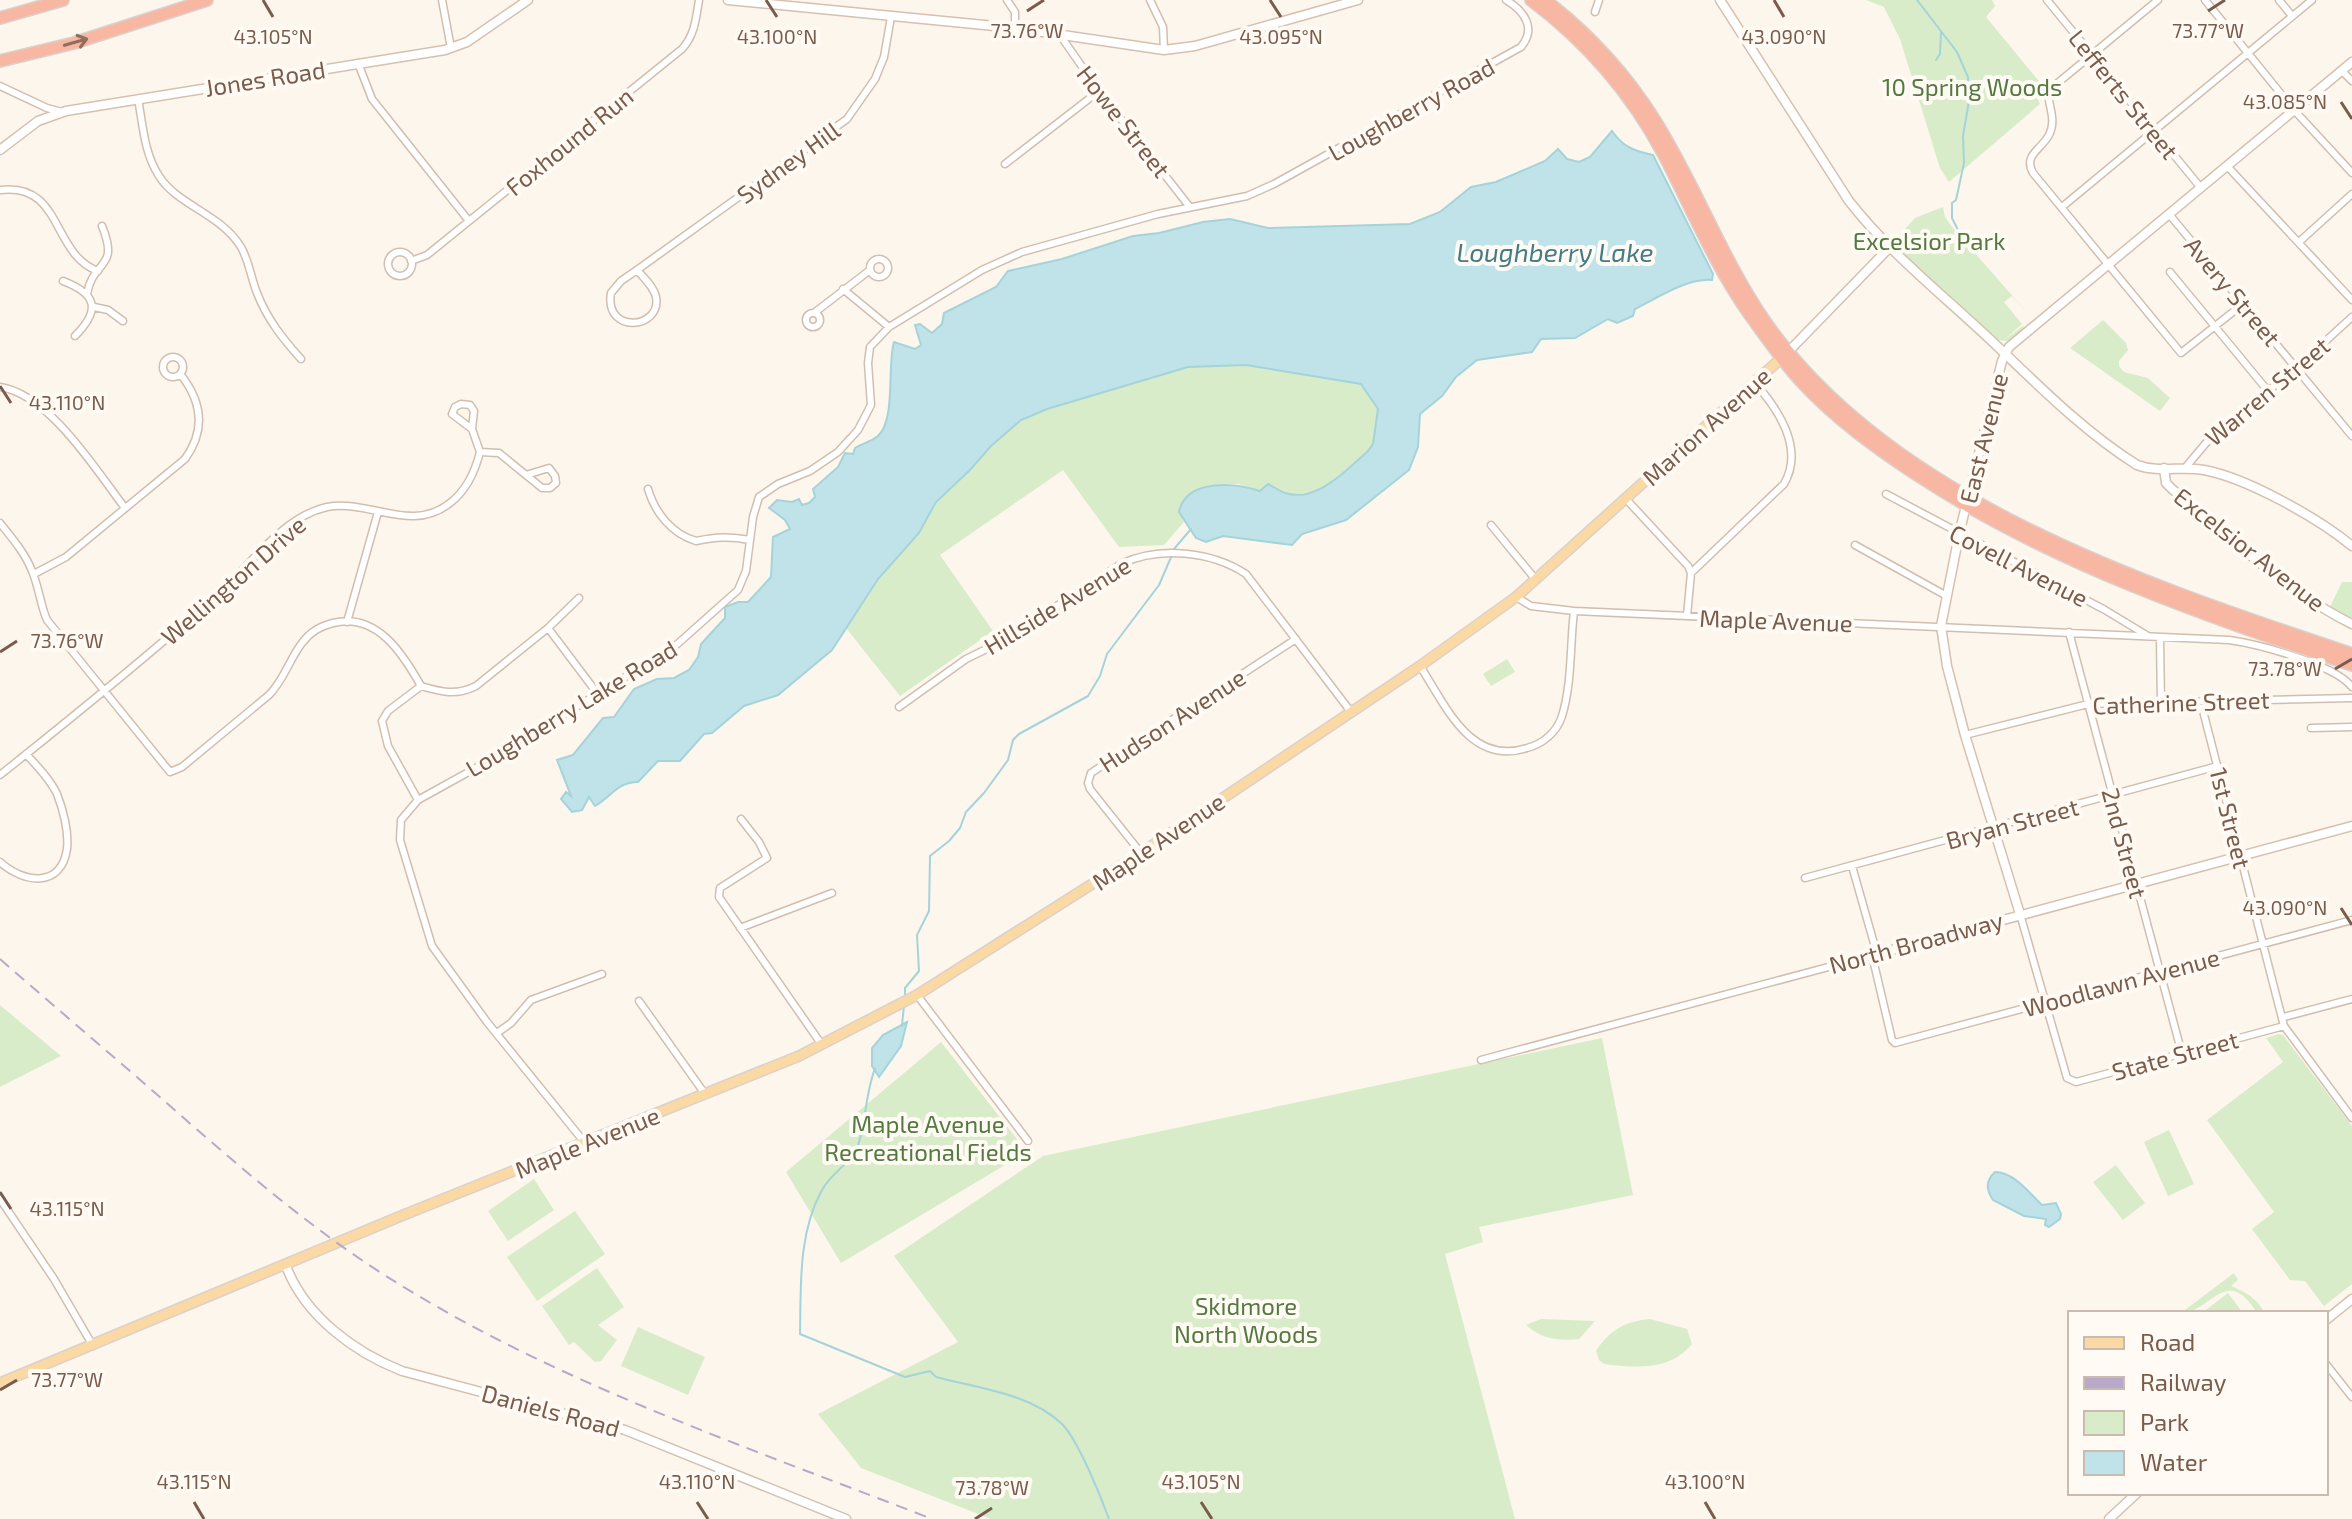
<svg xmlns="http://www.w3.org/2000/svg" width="2352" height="1519" font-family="'Exo 2',sans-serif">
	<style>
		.green { fill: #d8ecc9 }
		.water { fill: #bfe3e8; stroke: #a5d3da; stroke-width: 2 }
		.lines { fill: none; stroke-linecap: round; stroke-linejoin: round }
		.stream { stroke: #a5d3da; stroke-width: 2 }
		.street-casing { stroke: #d1beb0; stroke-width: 9 }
		.secondary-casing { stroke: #d6c0b0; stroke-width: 11 }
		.primary-casing { stroke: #dad1cd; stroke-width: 12 }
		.highway-casing { stroke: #dad1cd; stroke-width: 14 }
		.street { stroke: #fff; stroke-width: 6 }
		.secondary { stroke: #fff; stroke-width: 8 }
		.primary { stroke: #fbd9a5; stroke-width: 9 }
		.highway { stroke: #f7b7a3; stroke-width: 11 }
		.rail { stroke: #b9a8c9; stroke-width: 2; stroke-dasharray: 12 8; stroke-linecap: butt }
		.oneway { stroke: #936e5e }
		.ticks { fill: none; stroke: #7a5c4d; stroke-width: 3 }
		.labels { text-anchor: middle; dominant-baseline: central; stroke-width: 8; stroke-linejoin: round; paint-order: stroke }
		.street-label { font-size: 24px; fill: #7a5c4d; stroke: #fffaf3 }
		.park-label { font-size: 24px; fill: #537a41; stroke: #fffaf3 }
		.water-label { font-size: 26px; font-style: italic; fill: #437c86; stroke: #fffaf3 }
		.ticks-label { font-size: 20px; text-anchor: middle; fill: #7a5c4d; stroke: #fffaf3; stroke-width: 8; stroke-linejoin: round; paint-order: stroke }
	</style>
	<rect width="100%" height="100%" fill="#fdf6ec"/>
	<path class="green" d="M1866,0H1992L1995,6L1986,17L2042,85L2035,93L2040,104L1949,182L1940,168L1900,39L1884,7Z
		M1943,207L1945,217L1952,227L2031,317L2012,296L2004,302L2022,324L2004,340L2023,326L2024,328L2008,341L1997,340L1902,254L1903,252L1894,247V241L1915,218Z
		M2103,320L2126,343L2128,350L2119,361V366L2124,372L2148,378L2170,398L2160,411L2070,348Z
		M1246,365L1361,384L1378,409L1373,445L1367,452L1319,491L1294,494L1260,491L1239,484L1211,485L1188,495L1179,512L1184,522L1164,545L1119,547L1063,470L940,555L993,631L900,696L846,628L878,579L919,533L936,502L970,470L991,446L1021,420L1047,409L1188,367Z
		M2342,582H2352V619L2330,607Z
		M1507,659L1515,672L1491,686L1483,674Z
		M0,1005L61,1056L0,1087Z
		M2279,1034L2283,1035L2352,1126V1284L2324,1306L2305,1281L2290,1280L2252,1229L2274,1212L2207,1120L2283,1062L2266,1038Z
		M1602,1038L1633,1195L1479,1227L1483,1242L1445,1254L1515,1519H991L861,1468L818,1414L958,1342L894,1256L1043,1156Z
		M941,1042L1027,1152L841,1263L786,1172Z
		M2169,1130L2194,1184L2168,1196L2144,1142Z
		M2116,1165L2145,1203L2123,1220L2093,1182Z
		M534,1179L554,1210L508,1241L488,1211Z
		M575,1211L605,1254L537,1301L507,1257Z
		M597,1268L624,1307L598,1325L617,1340L601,1361L595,1362L574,1342L569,1345L542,1306Z
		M2234,1273L2238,1280L2231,1286C2245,1292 2259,1299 2264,1313H2257C2226,1263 2211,1313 2181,1313Z
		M2228,1293L2243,1313H2202Z
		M1541,1319L1595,1321L1579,1339C1559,1341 1541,1339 1526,1325Z
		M1650,1319L1687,1329L1692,1344C1670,1371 1636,1368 1604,1364L1599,1360L1596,1351C1609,1330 1626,1321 1650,1319Z
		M638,1327L705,1357L688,1395L621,1366Z"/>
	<path class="water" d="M1612,131C1623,147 1634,151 1653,155L1713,274L1712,280C1687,278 1657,298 1635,309L1633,316L1617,323L1608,319L1575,338L1541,339L1532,352L1477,360L1456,377L1442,396L1420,414L1418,447L1409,470L1346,520L1302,534L1292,545L1223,536L1206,542L1196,538L1179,512C1186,478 1235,483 1260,491L1268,484C1274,487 1280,491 1285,493C1317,503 1346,470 1367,452L1373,444L1378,409L1361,384L1246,365L1188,367L1047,409L1021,420L991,446L970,470L936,502L919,533L878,579L832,650L778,695L744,706L712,733L704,734L680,761H658L638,782C617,782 611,797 595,806L589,797L582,810L572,812L561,799L566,792L571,796L557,760L573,755L603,718L614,717L634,689L657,679L674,678L689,670L698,657L701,644L725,618V607L738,602H748L771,577L773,537L790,529L785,520L769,508L777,500L792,502L799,499L802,505L809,503L815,497L813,489L838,467L845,453L853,454L855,448C862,444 872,441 878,436C896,420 887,365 894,342L915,349L921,345L915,325L920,324L932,333L942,324L944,313L996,287L1008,271L1062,259L1133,236L1159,233L1203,222L1230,219L1268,228L1410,224L1440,212L1471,187L1496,182L1545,161L1558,149L1567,159L1579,162L1590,157Z
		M907,1022L901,1046L879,1077L872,1066V1048L883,1035Z
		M1995,1172C2014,1172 2029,1193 2042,1205L2056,1203L2061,1214L2060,1219L2049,1227L2045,1225L2046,1219L2024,1216L1993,1200C1986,1190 1986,1180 1995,1172Z"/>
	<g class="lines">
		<path class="stream" d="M1917,0L1957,52L1968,77L1969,101L1963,136L1964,163L1956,200L1952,203V218L1958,230
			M1936,60L1940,54L1941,33
			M1174,549L1191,529
			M905,998V988L919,971L917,935L929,911L930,856L949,841L960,828L966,812L984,793L1008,760L1013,740L1019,734L1088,696L1100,676L1107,654L1159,585L1172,555
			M902,1026L904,1005
			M875,1069C865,1092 865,1135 855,1152C846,1166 830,1175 822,1190C798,1233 801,1286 800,1334L905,1377L930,1371L936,1377C977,1388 1030,1393 1062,1424C1078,1440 1101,1497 1109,1519"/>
		<g class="street-casing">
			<path id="street" d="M442,0L451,48
				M1007,0L1015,12V28
				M1150,0L1163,27L1164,50
				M2047,0L2201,188
				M2158,0L2048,91C2048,106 2057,120 2049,135C2041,150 2023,155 2033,173L2181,353L2243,304
				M2205,0L2294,110L2352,173
				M2279,0L2292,16
				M1595,12L1599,0
				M1060,35L1099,91L1189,206
				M358,63L372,99L469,221
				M2342,71L2352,81
				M0,86L47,108L62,112
				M138,99C143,125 144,153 159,176C178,206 220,213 241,247C249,261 251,278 257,293C267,319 283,339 301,359
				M1005,164L1099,91
				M2227,166L2352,300
				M0,190C63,182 51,254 98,271
				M2062,207L2312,0
				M2169,214L2352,436
				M2299,242L2352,194
				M388 264a12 12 0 1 1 24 0a12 12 0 1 1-24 0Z
				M870 268a9 9 0 1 1 18 0a9 9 0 1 1-18 0Z
				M411,261L427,255L682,49C695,35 696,18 699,0
				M637,270L847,119L875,79L884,57L891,17
				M637,270C644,278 654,287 656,297C662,329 604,335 611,293L621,281Z
				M2170,272L2268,391
				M63,281C97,294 101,310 75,336
				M843,289L889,327
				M87,294C93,259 120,270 102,226
				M94,307L108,310L123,321
				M814,313L870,270
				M806 320a7 7 0 1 1 14 0a7 7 0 1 1-14 0Z
				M163 367a10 10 0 1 1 20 0a10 10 0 1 1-20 0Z
				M0,387C49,394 96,470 125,508
				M461,404L470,405L474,411L472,429L452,414L455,407Z
				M472,429L480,452
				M480,452L499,453L526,475
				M549,468L555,476L556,483L550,488H542L526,475Z
				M2185,468L2206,443L2296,368L2352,317
				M648,489C655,513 672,534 696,541C716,537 729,536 750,540
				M1886,494L2105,610L2148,636
				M1626,499L1688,566L1691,573
				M0,523C12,538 25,553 32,571C39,587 40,604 47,620L170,772L182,767L269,695C284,680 289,660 302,643C310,632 320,626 333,623C377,612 403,654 421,686C441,692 456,696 476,686L548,628L579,598
				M1491,525L1536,580
				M1855,545L1945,595
				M34,574L66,557L185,459C206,430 202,402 181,375
				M1516,597L1531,606L1574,611L2229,640C2258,644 2334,664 2352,687
				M1687,616L1691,573L1784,484C1805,448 1778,409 1755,383
				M347,622L378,512
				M548,628L597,693
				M2069,632L2182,1054
				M2160,638L2161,704
				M1420,666C1446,706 1470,766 1527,748C1543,744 1557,732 1562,716C1572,684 1570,645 1574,611
				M2201,703L2284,1026L2352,1118
				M899,707L966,659L1003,641L1121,564C1159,546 1211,551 1246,574L1351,712
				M2311,728L2352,727
				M1965,735L2088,704L2352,698
				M0,775C73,717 145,658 215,597C249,568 281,517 327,507C370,499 411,534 450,503C467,490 475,472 480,452
				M418,800L388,746L382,721L388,711L421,686
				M741,819L759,842L767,858L720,888L719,897L822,1045
				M1141,853L1090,789L1088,783L1091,773L1296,639
				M0,862C23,883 61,889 67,849C69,832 63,809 57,794C50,779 37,766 26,754
				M1805,878L2218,766
				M2020,914L2067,1078L2076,1082L2284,1026
				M740,928L832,893
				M1872,955L1892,1040L1895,1043L2352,920
				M917,995L1028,1141
				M639,1001L705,1094
				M2284,1017L2352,999
				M497,1033L511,1023L531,1000L602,974
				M1481,1060L1877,954L1852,866
				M585,1143L487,1022L432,946L400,840L401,820L418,800L483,764L674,647L738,590L746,571L753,517L759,497L778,484L810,471L838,452L858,430L871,405L868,363L870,347L889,327L982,270L1022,252L1158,214L1247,196L1274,184L1521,47C1537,28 1524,11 1506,0
				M0,1199L54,1279L93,1346
				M2326,1364L2352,1397"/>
		</g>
		<g class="secondary-casing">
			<path id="secondary" d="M728,0L1015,28L1164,50L1195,46L1358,0
				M1720,0L1849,201C1892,256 1947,298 1997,346C2041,388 2086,433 2137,465C2158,473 2182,466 2204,470C2247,478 2318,518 2352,546
				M0,150L38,121L66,111L445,50L467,42L528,0
				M1789,351L1889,248
				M2164,468L2166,483L2172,489C2225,534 2290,594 2352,624
				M2020,914L1965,735L1947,666L1941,626L1960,530L2002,361L2009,347L2352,62
				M1877,954L2352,826
				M286,1266C305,1316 354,1352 402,1371L625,1430L846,1519
				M2326,1320L2352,1299
				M2109,1519L2137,1493"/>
		</g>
		<g class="primary-casing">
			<path id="primary" d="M0,1383L401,1216L799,1056L917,995L1141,853L1420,666L1516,597L1786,354"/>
		</g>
		<g class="highway-casing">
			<path id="highway" d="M1531,0C1587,42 1631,93 1664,155C1692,209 1715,266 1750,315C1765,336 1781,359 1798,378C1835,419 1879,450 1925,480C2057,565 2204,615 2352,665
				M1545,0C1588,33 1625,73 1654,119C1695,184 1721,257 1764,320C1889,502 2152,587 2352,654
				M0,18L63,0
				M0,61L74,43L207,0"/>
		</g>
		<use href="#street" class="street"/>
		<use href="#secondary" class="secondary"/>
		<use href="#primary" class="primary"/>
		<use href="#highway" class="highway"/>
		<path class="rail" d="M0,959C56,1008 113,1056 169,1105C243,1170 318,1235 402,1286C567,1387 753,1449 932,1519"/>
	</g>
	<defs><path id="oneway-shaft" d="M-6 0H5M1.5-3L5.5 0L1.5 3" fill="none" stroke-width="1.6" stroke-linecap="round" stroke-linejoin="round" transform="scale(2)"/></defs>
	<use class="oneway" href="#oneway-shaft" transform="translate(76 42) rotate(-16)"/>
	<path class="ticks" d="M263,0L273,17M766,0L777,17M1270,0L1281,17M1774,0L1784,17M1027,11L1044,0M2208,11L2225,0M2341,102L2352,119M0,386L11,403M0,652L17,641M2335,669L2352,659M2341,908L2352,925M0,1192L11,1209M0,1390L17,1380M194,1502L204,1519M697,1502L708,1519M1201,1502L1212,1519M1705,1502L1715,1519M975,1519L992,1508"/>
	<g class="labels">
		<g class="street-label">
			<text transform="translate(265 78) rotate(-9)">Jones Road</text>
			<text transform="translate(2124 94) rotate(51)">Lefferts Street</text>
			<text transform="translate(1411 109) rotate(-29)">Loughberry Road</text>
			<text transform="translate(1124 121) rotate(52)">Howe Street</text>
			<text transform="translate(569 141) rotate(-39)">Foxhound Run</text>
			<text transform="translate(788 162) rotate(-36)">Sydney Hill</text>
			<text transform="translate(2233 291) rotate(50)">Avery Street</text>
			<text transform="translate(2267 391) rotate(-40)">Warren Street</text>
			<text transform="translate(1706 426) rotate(-42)">Marion Avenue</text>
			<text transform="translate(1983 438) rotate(-76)">East Avenue</text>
			<text transform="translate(2250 549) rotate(38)">Excelsior Avenue</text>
			<text transform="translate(2019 565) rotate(27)">Covell Avenue</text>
			<text transform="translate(233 580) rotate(-41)">Wellington Drive</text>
			<text transform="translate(1057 605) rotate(-31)">Hillside Avenue</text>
			<text transform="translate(1776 620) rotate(2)">Maple Avenue</text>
			<text transform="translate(2181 702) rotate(-2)">Catherine Street</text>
			<text transform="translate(571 708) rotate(-31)">Loughberry Lake Road</text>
			<text transform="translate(1172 720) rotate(-33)">Hudson Avenue</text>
			<text transform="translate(2231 818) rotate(76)">1st Street</text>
			<text transform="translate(2012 823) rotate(-15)">Bryan Street</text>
			<text transform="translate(1158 841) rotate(-34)">Maple Avenue</text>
			<text transform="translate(2125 843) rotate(75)">2nd Street</text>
			<text transform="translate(1916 942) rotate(-15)">North Broadway</text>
			<text transform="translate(2121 982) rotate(-15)">Woodlawn Avenue</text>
			<text transform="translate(2175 1055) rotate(-15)">State Street</text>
			<text transform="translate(587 1142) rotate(-22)">Maple Avenue</text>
			<text transform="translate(551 1410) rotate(15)">Daniels Road</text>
		</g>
		<g class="park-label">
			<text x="1972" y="86">10 Spring Woods</text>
			<text x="1929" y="240">Excelsior Park</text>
			<text x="928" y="1123">Maple Avenue<tspan x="928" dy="28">Recreational Fields</tspan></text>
			<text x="1246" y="1305">Skidmore<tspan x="1246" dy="28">North Woods</tspan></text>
		</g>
		<g class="water-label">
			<text x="1555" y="251">Loughberry Lake</text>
		</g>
	</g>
	<g class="ticks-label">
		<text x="2208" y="38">73.77°W</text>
		<text x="1027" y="38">73.76°W</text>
		<text x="273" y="44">43.105°N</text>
		<text x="777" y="44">43.100°N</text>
		<text x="1281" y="44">43.095°N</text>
		<text x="1784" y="44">43.090°N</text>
		<text x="2285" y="109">43.085°N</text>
		<text x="67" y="410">43.110°N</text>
		<text x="67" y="648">73.76°W</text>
		<text x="2285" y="676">73.78°W</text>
		<text x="2285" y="915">43.090°N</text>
		<text x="67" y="1216">43.115°N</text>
		<text x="67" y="1387">73.77°W</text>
		<text x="194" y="1489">43.115°N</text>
		<text x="697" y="1489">43.110°N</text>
		<text x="1201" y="1489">43.105°N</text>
		<text x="1705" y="1489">43.100°N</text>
		<text x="992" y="1495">73.78°W</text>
	</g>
	<rect x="2068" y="1311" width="260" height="184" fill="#fffaf3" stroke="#cabbb1" stroke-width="2"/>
	<rect x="2084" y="1337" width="40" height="12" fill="#fbd9a5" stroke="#cabbb1" stroke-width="2"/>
	<text x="2140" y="1351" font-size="24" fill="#7a5c4d">Road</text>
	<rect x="2084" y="1377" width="40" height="12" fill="#b9a8c9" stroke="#cabbb1" stroke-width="2"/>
	<text x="2140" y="1391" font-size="24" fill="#7a5c4d">Railway</text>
	<rect x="2084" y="1411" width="40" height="24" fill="#d8ecc9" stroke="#cabbb1" stroke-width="2"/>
	<text x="2140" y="1431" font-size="24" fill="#7a5c4d">Park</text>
	<rect x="2084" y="1451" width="40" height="24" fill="#bfe3e8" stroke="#cabbb1" stroke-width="2"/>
	<text x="2140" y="1471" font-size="24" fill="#7a5c4d">Water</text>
</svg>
